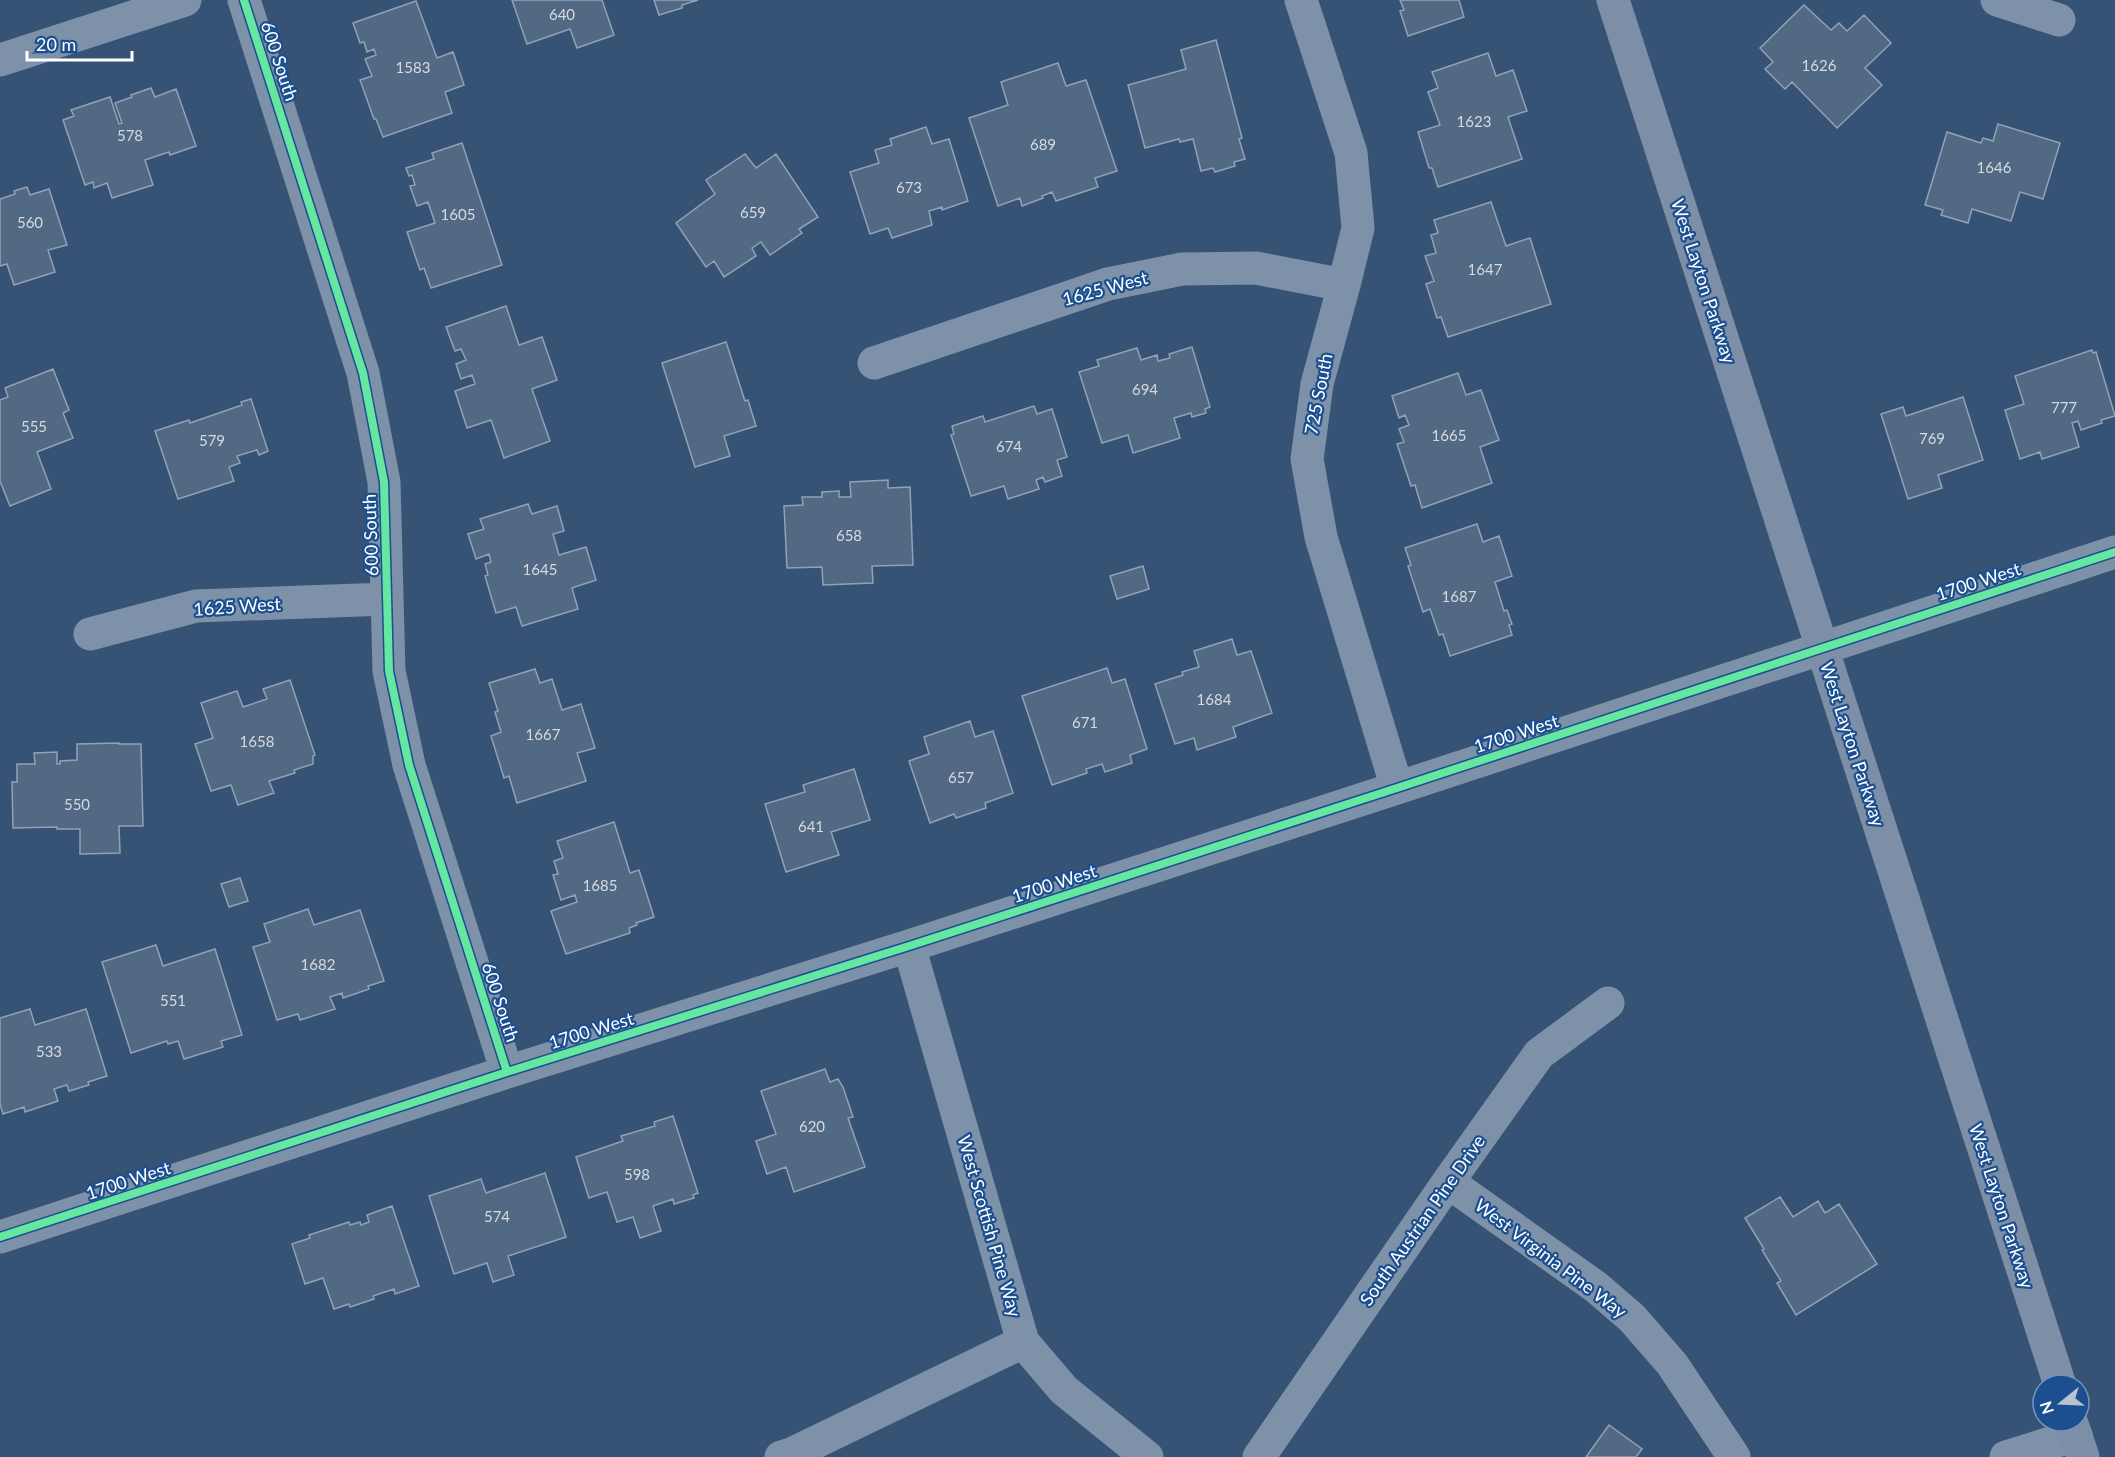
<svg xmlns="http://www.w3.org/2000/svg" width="2115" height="1457" font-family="Lato,sans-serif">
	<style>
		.building { fill: #526984; stroke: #92a2b6; stroke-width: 1.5 }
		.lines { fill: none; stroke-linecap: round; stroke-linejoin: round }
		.minor { stroke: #7d92a8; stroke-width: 33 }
		.major { stroke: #7d8ea7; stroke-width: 33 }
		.cycleway-casing { stroke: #1b4f8f; stroke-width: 11 }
		.cycleway { stroke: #66e7a1; stroke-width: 8 }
		.labels { text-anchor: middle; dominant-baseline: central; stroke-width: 4.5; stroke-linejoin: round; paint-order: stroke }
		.number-label { font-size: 15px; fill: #d4dae0 }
		.street-label { font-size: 18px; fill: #fff; stroke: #1b4f8f }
	</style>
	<rect width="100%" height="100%" fill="#365274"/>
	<path class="building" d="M512,0H602L614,35L577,48L570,29L527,44Z
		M654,0H698L682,5V8L659,15Z
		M1400,0H1459L1464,17L1408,36L1400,11L1404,10Z
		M416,1L437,58L453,52L464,85L445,92L452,113L383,137L376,119H374L360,80L372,76L365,59L376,55L374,49L367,52L364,42L360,43L353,23Z
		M1804,5L1831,30L1839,23L1847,31L1864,15L1891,43L1865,68L1882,85L1837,128L1792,82L1785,89L1765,69L1773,62L1760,48Z
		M1216,40L1242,138L1239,139L1245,159L1234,162L1235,166L1215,172L1213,168L1201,171L1193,139L1180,142L1179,139L1145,148L1128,85L1186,69L1181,50Z
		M1488,53L1496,76L1513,70L1527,111L1508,117L1522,159L1438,187L1432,168H1429L1418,132L1440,125L1428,92L1438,88L1432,72Z
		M1058,63L1066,86L1086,80L1117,171L1095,178L1098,187L1056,201L1052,192L1042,196L1043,198L1022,206L1020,198L998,206L969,118L1008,105L1001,82Z
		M151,88L155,97L176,89L196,146L170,155L169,152L145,160L153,185L112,198L107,183L94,188L93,182L85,185L63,120L74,116L71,110L110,97L119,124L122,123L115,103L132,97L131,95Z
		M1998,124L2060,143L2043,199L2020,192L2011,221L1972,209L1968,223L1941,215L1943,210L1925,205L1947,132L1981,143L1983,138L1993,141Z
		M926,127L932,144L949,139L968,201L942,210V207L929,211L932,225L892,238L888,228L870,234L850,172L879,163L875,150L892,145L890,139Z
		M462,143L502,265L431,288L424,268L420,270L407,232L435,223L428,202L417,206L410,186L415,185L412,175L409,176L406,168L434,159L432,153Z
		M745,154L756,168L776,154L818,217L799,229L802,233L770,255L761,242L752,248L756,256L724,277L714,261L706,267L676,223L715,194L706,180Z
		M27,187L30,195L49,189L67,245L48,250L55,272L14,285L7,264L0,266V199L15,194L14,191Z
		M1491,202L1506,246L1530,238L1551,304L1448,337L1441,317L1437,318L1426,284L1434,281L1425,256L1436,253L1431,235L1438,233L1434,220Z
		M506,306L519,345L542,337L557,380L532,389L550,441L504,458L491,420L467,428L455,391L475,384L472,375L461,379L456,364L466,360L461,349L455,351L446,327Z
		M726,342L745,401L748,400L756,426L724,436L730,456L695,467L662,363Z
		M1192,347L1210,407L1205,409L1206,413L1192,417L1191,413L1174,418L1180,438L1133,453L1128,435L1102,443L1079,372L1099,366L1097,360L1137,348L1141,360L1157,355L1158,361L1170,358L1169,354Z
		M2092,350L2093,353L2096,352L2115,416L2101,420L2102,423L2081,430L2078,421L2072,423L2079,447L2042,459L2040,452L2020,459L2005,410L2024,404L2015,376Z
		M53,369L69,410L63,413L73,438L37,452L51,489L10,506L0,481V400L8,397L5,388Z
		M1458,373L1466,395L1481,390L1499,440L1480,447L1492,483L1422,508L1415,485L1411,486L1397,444L1404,442L1399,429L1409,425L1405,415L1399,418L1392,396Z
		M1963,397L1983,460L1938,475L1942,488L1908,499L1881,414L1903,407L1906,416Z
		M251,399L268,451L259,455L257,450L237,456L240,463L229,467L234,481L178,499L155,431L189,420L190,423L242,405L241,402Z
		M1034,406L1037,414L1052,409L1067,457L1057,460L1062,476L1045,482L1043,477L1036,480L1039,489L1008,499L1004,486L971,496L951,435L954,434L952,426L983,416L985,422Z
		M888,480V488L910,487L913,565L872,566L873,583L823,585L822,567L787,568L784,506L803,505L802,497H822V492L839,491V497H851L850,482Z
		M528,504L532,514L557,506L564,531L553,534L559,555L586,547L596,580L572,588L578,609L522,626L516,607L496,613L485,576L488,575L485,564L491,562L489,554L476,559L468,534L484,529L480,519Z
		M1477,524L1483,542L1499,536L1512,576L1495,582L1504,611L1507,610L1512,624L1509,625L1512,635L1450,656L1443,634L1439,635L1430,609L1423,612L1408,566L1411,565L1405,548Z
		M1143,566L1149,589L1117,599L1110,576Z
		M1232,639L1237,655L1251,651L1272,713L1233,727L1236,737L1197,750L1194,738L1175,744L1155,684L1183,675L1182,672L1199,667L1194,651Z
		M1107,668L1112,683L1125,679L1147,749L1130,755L1132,763L1105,772L1102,764L1086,769L1087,773L1052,785L1022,696Z
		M535,669L540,683L552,679L562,710L581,704L595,748L577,753L586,781L517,803L509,776L504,778L491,736L501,732L495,712L498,711L489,683Z
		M290,680L315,755L313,756V764L294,770L295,773L269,781L274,793L238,805L231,785L211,791L195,744L213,738L201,703L237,691L243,707L267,699L263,689Z
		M970,721L975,737L993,731L1013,793L985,803L986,808L956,818L954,814L930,823L909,761L929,754L924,737Z
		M119,743V744H141L143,826H119L120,853L80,854V829H57V827L13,828L12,782H17V764H35L34,753L57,752V764H60V761L77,760V744Z
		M854,769L870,820L831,832L839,855L786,872L765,804L805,792L803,785Z
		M614,822L630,873L639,870L654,917L636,923L637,925L629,928L630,933L566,954L551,911L577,902L575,895L561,900L553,875L558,874L554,861L563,858L557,841Z
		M240,878L248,901L229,907L221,884Z
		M308,909L314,925L360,910L384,981L368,986L369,989L343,998L342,993L330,997L335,1009L300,1020L298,1014L277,1020L253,947L270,942L264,924Z
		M156,945L163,966L215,949L242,1035L221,1041L223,1047L184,1059L178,1041L168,1044L167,1041L131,1053L102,962Z
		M30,1009L35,1025L86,1009L107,1076L88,1082L89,1085L69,1091L67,1085L54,1089L58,1101L25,1112L24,1107L3,1114L0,1104V1018Z
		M825,1069L830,1082L838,1079L843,1087L853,1117L848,1118L865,1167L794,1192L786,1167L767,1174L756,1141L776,1134L761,1091Z
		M673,1116L698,1193L693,1195L694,1198L674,1204L673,1199L653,1206L661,1231L640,1238L633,1217L617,1222L607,1192L589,1198L576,1157L623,1141L621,1136L655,1126L654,1122Z
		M545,1173L566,1237L508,1256L514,1275L493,1282L487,1263L454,1274L429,1196L481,1179L486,1193Z
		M1780,1197L1793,1217L1818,1201L1825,1213L1839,1204L1877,1264L1796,1315L1777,1283L1781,1281L1762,1250L1764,1249L1745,1218Z
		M392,1206L419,1286L395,1294L394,1289L373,1296L374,1299L350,1307L349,1304L334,1309L323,1278L305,1284L292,1244L310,1238L309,1235L349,1222L350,1225L360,1222L361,1225L369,1222L367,1215Z
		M1609,1425L1642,1449L1636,1457H1586Z"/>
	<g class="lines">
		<path class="minor" d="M244,0L363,373L384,482L389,671L409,765L507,1072
			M1301,0L1351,153L1358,228L1344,285L1317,384L1307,459L1321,537L1397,788
			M1997,0L2059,20
			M0,60L185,0
			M874,363L1108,284L1182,269L1256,268L1344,285
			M90,634L196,606L387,599
			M909,946L1023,1342L1064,1390L1147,1457
			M1448,1182L1596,1287L1632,1318L1672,1364L1734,1457
			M0,1237L507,1072L909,946L1397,788L2115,552
			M781,1457L791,1454L1023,1342
			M1259,1457L1448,1182L1539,1054L1608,1003
			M2006,1457L2076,1435"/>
		<path class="major" d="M1613,0L2060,1385
			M2071,1421L2083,1457"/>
		<g class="cycleway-casing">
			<path id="cycleway" d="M244,0L363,373L384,482L389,671L409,765L507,1072
				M0,1237L507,1072L909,946L1397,788L2115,552"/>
		</g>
		<use href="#cycleway" class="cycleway"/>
	</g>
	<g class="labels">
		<g class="number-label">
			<text x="562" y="14">640</text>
			<text x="1819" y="65">1626</text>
			<text x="413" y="67">1583</text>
			<text x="1474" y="121">1623</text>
			<text x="130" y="135">578</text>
			<text x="1043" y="144">689</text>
			<text x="1994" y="167">1646</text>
			<text x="909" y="187">673</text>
			<text x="753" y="212">659</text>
			<text x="458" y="214">1605</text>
			<text x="30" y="222">560</text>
			<text x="1485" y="269">1647</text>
			<text x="1145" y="389">694</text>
			<text x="2064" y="407">777</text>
			<text x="34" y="426">555</text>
			<text x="1449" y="435">1665</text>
			<text x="1932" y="438">769</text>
			<text x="212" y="440">579</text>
			<text x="1009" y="446">674</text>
			<text x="849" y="535">658</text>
			<text x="540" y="569">1645</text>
			<text x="1459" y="596">1687</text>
			<text x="1214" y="699">1684</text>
			<text x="1085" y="722">671</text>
			<text x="543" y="734">1667</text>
			<text x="257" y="741">1658</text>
			<text x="961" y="777">657</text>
			<text x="77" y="804">550</text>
			<text x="811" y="826">641</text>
			<text x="600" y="885">1685</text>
			<text x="318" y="964">1682</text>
			<text x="173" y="1000">551</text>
			<text x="49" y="1051">533</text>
			<text x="812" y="1126">620</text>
			<text x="637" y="1174">598</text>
			<text x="497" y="1216">574</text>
		</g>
		<g class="street-label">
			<text transform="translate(280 61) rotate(72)">600 South</text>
			<text transform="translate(1704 281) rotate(72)">West Layton Parkway</text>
			<text transform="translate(1105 288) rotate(-15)">1625 West</text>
			<text transform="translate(1318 394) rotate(-79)">725 South</text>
			<text transform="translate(370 535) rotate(-92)">600 South</text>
			<text transform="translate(1978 581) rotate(-18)">1700 West</text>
			<text transform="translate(237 606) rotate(-4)">1625 West</text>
			<text transform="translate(1516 733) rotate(-18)">1700 West</text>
			<text transform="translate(1853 744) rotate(72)">West Layton Parkway</text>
			<text transform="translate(1054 883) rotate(-18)">1700 West</text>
			<text transform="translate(501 1002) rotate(72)">600 South</text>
			<text transform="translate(591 1030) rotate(-17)">1700 West</text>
			<text transform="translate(128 1180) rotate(-18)">1700 West</text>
			<text transform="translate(2002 1206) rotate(72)">West Layton Parkway</text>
			<text transform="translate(1422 1220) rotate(-55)">South Austrian Pine Drive</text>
			<text transform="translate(990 1226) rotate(74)">West Scottish Pine Way</text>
			<text transform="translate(1551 1258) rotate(37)">West Virginia Pine Way</text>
		</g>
	</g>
	<g transform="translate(2061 1403) rotate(252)"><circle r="28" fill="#1b4f8f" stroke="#7695bc" stroke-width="1.5"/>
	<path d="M0-4.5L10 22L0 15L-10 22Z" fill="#b9c2ce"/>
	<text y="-9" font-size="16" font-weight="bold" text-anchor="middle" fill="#ffffff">N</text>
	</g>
	<path d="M27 51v9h105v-9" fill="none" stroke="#ffffff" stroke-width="3"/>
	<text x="36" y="51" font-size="18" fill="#ffffff" stroke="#1b4f8f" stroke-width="4.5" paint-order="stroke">20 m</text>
</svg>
